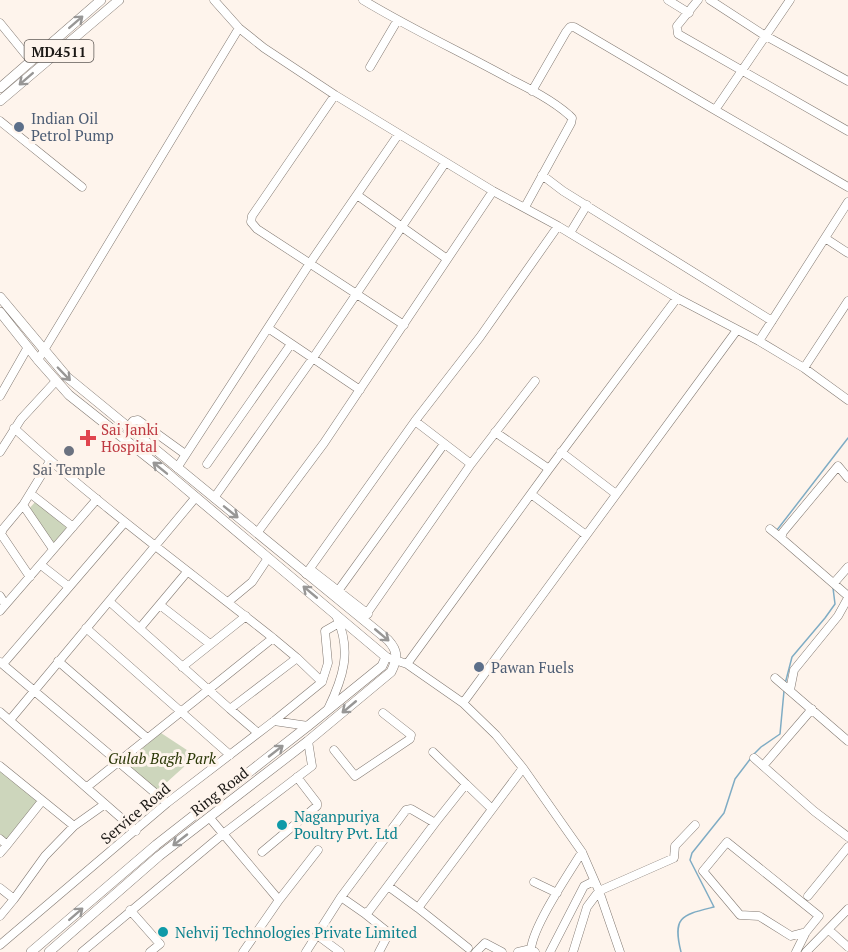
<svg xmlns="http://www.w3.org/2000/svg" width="848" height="952" font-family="'PT Serif',serif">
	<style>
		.green { fill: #cdd6bc }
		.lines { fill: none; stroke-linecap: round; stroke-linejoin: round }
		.stream { stroke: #7facc4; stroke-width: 1.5 }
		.minor-casing { stroke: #827972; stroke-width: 9 }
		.major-casing { stroke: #827972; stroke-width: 10 }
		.minor { stroke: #fff; stroke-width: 8 }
		.major { stroke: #fff; stroke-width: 9 }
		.oneway { stroke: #989796 }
		.service-dot { fill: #5c6f8a; stroke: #fef4ec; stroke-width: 2 }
		.health-dot { fill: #e0444e; stroke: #fef4ec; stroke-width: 2 }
		.worship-dot { fill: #6b7280; stroke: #fef4ec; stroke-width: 2 }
		.culture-dot { fill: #0f9aa8; stroke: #fef4ec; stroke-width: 2 }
		.labels { text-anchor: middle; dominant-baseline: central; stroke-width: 6; stroke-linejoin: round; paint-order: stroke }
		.shield { fill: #fef4ec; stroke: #5f5a56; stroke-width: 1.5 }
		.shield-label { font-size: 14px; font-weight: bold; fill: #1b1815 }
		.service-label { font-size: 15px; fill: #4e5e75; stroke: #fef4ec; text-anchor: start }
		.health-label { font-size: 15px; fill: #be3a42; stroke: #fef4ec; text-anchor: start }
		.worship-label { font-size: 15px; fill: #5b616d; stroke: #fef4ec }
		.park-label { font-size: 15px; font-style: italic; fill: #2c3908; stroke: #fef4ec }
		.street-label { font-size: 15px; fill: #1b1815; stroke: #fef4ec }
		.culture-label { font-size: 15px; fill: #0d838f; stroke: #fef4ec; text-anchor: start }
	</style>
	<rect width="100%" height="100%" fill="#fef4ec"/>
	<path class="green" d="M36,501L70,530L54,546L28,510Z
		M161,733L196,756L156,792L126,762Z
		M0,769L38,800L8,840L0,834Z"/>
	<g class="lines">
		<path class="stream" d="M777,530L848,438
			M785,684L792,657L825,618L835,604L833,588
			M754,754L761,747L780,734L784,691
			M681,952C672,916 682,915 714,907L690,860L692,853L724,813L735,779L751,758"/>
		<g class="minor-casing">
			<path id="minor" d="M214,0L239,28L264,48L335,95L493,191L558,226L677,298L759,341L804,368L848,400
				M363,0C411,29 461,52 510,79C530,89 552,100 569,115L572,118L571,123L525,207
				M668,0L689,13
				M698,0L677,26L678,34L848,131
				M710,0L764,35L848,81
				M790,0L715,110L848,187
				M0,23L31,61
				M370,67L397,21
				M532,91L566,32L570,27H574L715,110
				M335,95L252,216L251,222L257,229L404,325
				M0,121L82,187
				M542,175L563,191L772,321
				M357,195L447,259
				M570,233L587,205
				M825,238L848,253
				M268,328L360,390
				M759,341L848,202
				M38,360L239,28
				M804,368L848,301
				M0,396L28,347
				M14,428C96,503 186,569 273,638L87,787
				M127,428L133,421L138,420L185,454
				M495,432L549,469
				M0,452L21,419L56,381
				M561,452L616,494
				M50,461L23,505L53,549
				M207,464L291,344
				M471,464L535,381
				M177,468L310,263L398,135
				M848,478L838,466L783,532L781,538L848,596
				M31,494L73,527
				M531,494L586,535
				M214,498L313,358L445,163
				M23,505L3,529L1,534L30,577
				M770,529L781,538
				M257,533L324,443L493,191
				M41,565L69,587
				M310,569L368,614
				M306,574L415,421L480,337L558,226
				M834,583L848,567
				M338,591L444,444
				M0,596L5,604
				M110,602L230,709L297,658L322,682
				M228,602L252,582L268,558
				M160,605L210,644
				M0,611L97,499
				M363,619L471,464L415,421
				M86,628L230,755
				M140,628L187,572
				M273,638L297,658
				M386,657L407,664L463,703L496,735L523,768L582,852L599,891L620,952
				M58,661L147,738
				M0,662L167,803
				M3,664L125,522
				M407,664L549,469L677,298
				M182,667L246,616
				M775,678L848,741
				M790,690L794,670L838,616L848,598
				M463,703L737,330
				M230,709L258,733
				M328,709C343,678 352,651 337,618
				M0,712L136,831
				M10,720L196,497
				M274,721L308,726
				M334,750L355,776L410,739L411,735L383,713
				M433,752L466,784
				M754,758L814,811L848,837
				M0,766L74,826L45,856L14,899
				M763,766L812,709
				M209,817L279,900L243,952
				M74,826L105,804
				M0,839L7,845L42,801
				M262,852L317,806V803L297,777
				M0,853L7,845
				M534,882L557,893
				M388,886L418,908
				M0,888L14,899L0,916
				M808,896L848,847
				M341,897L364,913L369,911L435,823
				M279,900L318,850
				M130,910L160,944L150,952
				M364,913L389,933L379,952
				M829,930L848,947
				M317,935L340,952
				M0,945L167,803L274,721L322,682L328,663L325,631L339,623
				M468,948L418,908L523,768
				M82,952L223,834L312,766L308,741
				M306,952L341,897L406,810L411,809L435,823L466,784L492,809
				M476,952L485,943L502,952
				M518,952L531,949
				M535,952L531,949C533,926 569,873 582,852
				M550,952L584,886L594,881
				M573,952L587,907L599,891L674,858L675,846L695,825
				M796,952L806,932L819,916L727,842L703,871L740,915L759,916L791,936L806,932
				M806,952L848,909"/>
		</g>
		<g class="major-casing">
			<path id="major" d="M0,88L101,0
				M0,101L119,0
				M0,297L67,377L388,640C398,651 398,658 391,672L308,741L159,856L49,952
				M0,312L38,360L69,395L166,472L386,657L382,666L308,726L156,845L31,952"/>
		</g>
		<use href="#minor" class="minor"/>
		<use href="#major" class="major"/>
	</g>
	<defs><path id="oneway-shaft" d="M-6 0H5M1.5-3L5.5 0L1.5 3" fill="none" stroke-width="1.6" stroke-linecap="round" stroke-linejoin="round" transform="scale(1.5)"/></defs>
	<g class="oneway">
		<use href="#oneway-shaft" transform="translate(76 22) rotate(-41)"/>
		<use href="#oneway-shaft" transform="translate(26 79) rotate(139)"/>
		<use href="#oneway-shaft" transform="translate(64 374) rotate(46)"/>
		<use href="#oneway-shaft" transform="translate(160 468) rotate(-141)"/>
		<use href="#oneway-shaft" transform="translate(231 512) rotate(39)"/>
		<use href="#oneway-shaft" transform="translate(310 592) rotate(-140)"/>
		<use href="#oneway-shaft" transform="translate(382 635) rotate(40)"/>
		<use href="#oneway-shaft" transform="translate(349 707) rotate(140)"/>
		<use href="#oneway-shaft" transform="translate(276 751) rotate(-38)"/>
		<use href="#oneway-shaft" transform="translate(180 840) rotate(142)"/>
		<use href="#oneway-shaft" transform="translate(76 914) rotate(-41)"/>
	</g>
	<g class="service-dot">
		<circle cx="19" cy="127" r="6"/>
		<circle cx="479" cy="667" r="6"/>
	</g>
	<path class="health-dot" d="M85 429h6v6h6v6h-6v6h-6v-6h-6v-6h6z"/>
	<circle class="worship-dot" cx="69" cy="451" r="6"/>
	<g class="culture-dot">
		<circle cx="282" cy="825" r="6"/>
		<circle cx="163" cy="932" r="6"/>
	</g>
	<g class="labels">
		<rect class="shield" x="24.5" y="40" width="69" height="22" rx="4.5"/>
		<g class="shield-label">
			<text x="59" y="51">MD4511</text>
		</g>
		<g class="service-label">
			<text x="31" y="118">Indian Oil<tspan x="31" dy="17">Petrol Pump</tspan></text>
			<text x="491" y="667">Pawan Fuels</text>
		</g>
		<g class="health-label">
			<text x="101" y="429">Sai Janki<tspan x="101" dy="17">Hospital</tspan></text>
		</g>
		<g class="worship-label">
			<text x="69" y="469">Sai Temple</text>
		</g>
		<g class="park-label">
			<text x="162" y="758">Gulab Bagh Park</text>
		</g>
		<g class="street-label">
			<text transform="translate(219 791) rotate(-38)">Ring Road</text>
			<text transform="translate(135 813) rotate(-40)">Service Road</text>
		</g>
		<g class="culture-label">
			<text x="294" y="816">Naganpuriya<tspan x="294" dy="17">Poultry Pvt. Ltd</tspan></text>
			<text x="175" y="932">Nehvij Technologies Private Limited</text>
		</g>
	</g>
</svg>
